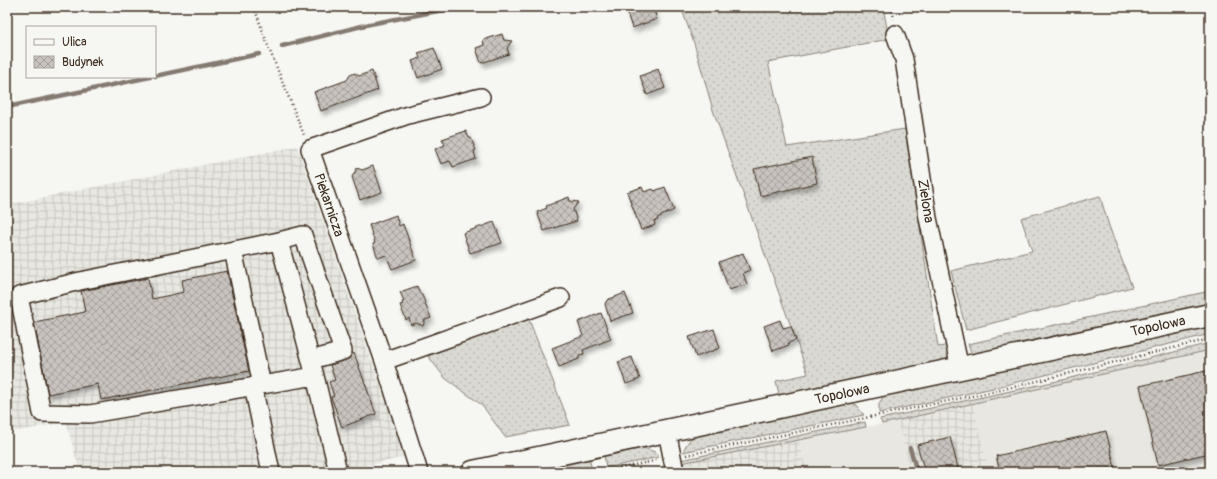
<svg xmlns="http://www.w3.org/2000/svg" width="1217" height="479" font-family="Pangolin,sans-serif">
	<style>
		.built { fill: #e8e7e2 }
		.industrial { fill: url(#industrial-grid) }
		.grass { fill: url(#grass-dots); stroke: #8a8278 }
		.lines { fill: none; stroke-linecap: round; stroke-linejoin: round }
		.stream { stroke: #857a71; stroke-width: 4.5 }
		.building { fill: url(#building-cross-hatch); stroke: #3b2a1e; filter: url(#shadow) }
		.minor-casing { stroke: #3b2a1e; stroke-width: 20 }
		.major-casing { stroke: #3b2a1e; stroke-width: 25 }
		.path { stroke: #3b2a1e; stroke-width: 2.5; stroke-dasharray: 1 3; stroke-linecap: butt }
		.minor { stroke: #f6f6f2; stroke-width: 17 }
		.major { stroke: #f6f6f2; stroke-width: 22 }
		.labels { text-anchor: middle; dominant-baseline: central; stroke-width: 3; stroke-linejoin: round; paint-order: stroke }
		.street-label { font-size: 14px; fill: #3b2a1e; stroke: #f6f6f2 }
	</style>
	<defs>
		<pattern id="industrial-grid" width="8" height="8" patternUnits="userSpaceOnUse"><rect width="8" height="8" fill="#e8e7e2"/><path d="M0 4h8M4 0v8" fill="none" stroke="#c8c6c1"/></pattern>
		<pattern id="grass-dots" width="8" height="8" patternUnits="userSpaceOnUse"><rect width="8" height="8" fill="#dad9d3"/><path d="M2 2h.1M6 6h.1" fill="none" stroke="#bcbab5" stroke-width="1.8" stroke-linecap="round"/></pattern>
		<pattern id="building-cross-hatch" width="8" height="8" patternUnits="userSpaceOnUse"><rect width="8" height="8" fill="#c8c3be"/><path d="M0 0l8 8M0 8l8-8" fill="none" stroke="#a49f9a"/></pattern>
		<filter id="shadow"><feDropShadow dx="2.5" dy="4.5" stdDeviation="2" flood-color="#0004"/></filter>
	</defs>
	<rect width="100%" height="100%" fill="#f6f6f2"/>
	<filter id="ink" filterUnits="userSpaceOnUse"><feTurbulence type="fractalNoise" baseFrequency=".025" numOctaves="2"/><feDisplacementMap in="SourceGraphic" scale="8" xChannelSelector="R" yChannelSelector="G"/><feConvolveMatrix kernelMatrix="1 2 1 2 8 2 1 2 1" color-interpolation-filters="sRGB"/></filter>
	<g filter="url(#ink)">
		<path class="built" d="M1210,350V470L1200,472H989L974,404Z
			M897,421L911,472H807L799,441Z"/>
		<path class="industrial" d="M297,146L405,457L340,472H80L66,422L7,433V205Z
			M974,404L989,472H911L897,421Z
			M799,441L807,472H657L656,468Z"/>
		<path class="grass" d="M681,7H883L889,39L768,62L787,147L905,129L938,347L951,345L949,358L944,363L782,397L779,394L776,381L808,374L713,110L694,43Z
			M1100,196L1109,226L1132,287L966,330L951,271L1032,251L1021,218Z
			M1210,291V308L972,355L968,344Z
			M528,317L570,425L505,437L482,405L445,378L428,356Z
			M1210,324V334L993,388L879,413V403L884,396Z
			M1210,343V350L882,424L880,419L1062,380Z
			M849,401L855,404L864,415L683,452C686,443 691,438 699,432Z
			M865,422L866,427L681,463V460Z
			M641,447L655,452L659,457L606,468L604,455Z
			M589,458L592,470L582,472H515Z"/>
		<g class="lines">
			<path class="stream" d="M282,46L370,24L459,7
				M155,76L259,54
				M7,107L150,77
				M910,448L917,472"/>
		</g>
		<path class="building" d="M625,7H653L657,19L632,28Z
			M502,34L504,40L512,41L507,48L509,54L481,63L476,48L484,45L483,40Z
			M434,48L442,69L418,78L412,61L420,58L418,53Z
			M658,69L665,88L647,95L640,76Z
			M372,71L378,90L321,111L314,92L347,80L350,75L355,73L359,76Z
			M466,131L469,138H471L476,150L474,151L476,159L453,167L450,161L441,164L435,149L445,145L442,139Z
			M812,157L817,183L760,196L754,169Z
			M373,166L382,192L360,200L352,177L357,168L362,170Z
			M642,187L644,192L653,189L654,191L665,187L674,210L657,218L658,220L654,221L655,225L641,230L627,192Z
			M569,197L570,201L579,202L573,209L577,221L544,231L537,212L547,208L546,206Z
			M396,215L399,226L403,224L416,260L392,269L386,255L378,258L373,244L375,243L369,225Z
			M494,222L502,243L470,253L463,233Z
			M743,253L750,270L743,273L747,284L729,290L719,262Z
			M227,271L249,371L101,400L98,384L48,394L34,322L85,312L81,291L148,278L152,299L184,292L182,280Z
			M417,286L421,295H422L431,318L425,320L423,326L416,323L411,325L409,318L406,320L400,305L403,304L402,302L404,301L400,292Z
			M625,293L633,313L610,321L605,304L607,300Z
			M601,313L611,339L583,350L584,354L579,356V359L559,367L552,348L583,336L578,322Z
			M780,320L783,328L791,326L796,340L788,343L789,345L773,351L764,326Z
			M714,329L720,348L696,357L689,337Z
			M354,353L376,414L342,427L331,397L334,396L329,382L335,380L330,365L346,360Z
			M632,357L640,379L626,384L618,362Z
			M1210,370V453L1158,465L1140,386Z
			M1106,431L1116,472H1000L996,456Z
			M950,437L959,472H925L917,445Z"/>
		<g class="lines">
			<g class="minor-casing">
				<path id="minor" d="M895,34L904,59L928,218L960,369
					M279,241L303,235L343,351L311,360
					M233,250L262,385
					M384,361L561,298
					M315,376L90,414L42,413L19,296L80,281L279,241L315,376L338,472
					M253,386L271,472
					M667,431L675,472
					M419,472L384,361L310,149L408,115L481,97"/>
			</g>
			<g class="major-casing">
				<path id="major" d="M473,472L1210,315"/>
			</g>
			<path class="path" d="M254,7L270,51L304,135
				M892,7L894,19
				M686,455L996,391L1210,339
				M604,472L658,460"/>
			<use href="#minor" class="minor"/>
			<use href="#major" class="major"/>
		</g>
	</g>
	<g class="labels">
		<g class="street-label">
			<text transform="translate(926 201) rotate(81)">Zielona</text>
			<text transform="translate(329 205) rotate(71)">Piekarnicza</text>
			<text transform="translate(1158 326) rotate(-12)">Topolowa</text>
			<text transform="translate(842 394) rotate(-12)">Topolowa</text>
		</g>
	</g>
	<rect width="1217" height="479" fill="none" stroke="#f6f6f2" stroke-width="24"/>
	<rect x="12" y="12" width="1193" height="455" fill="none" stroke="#3b2a1e" stroke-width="1.5" filter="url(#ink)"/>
	<rect x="26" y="26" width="130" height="52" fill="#f6f6f2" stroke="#aba49d"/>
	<rect x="34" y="39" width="20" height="6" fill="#f6f6f2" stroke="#aba49d"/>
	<text x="62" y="46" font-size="12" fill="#3b2a1e">Ulica</text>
	<rect x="34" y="56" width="20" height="12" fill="url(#building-cross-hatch)" stroke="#aba49d"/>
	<text x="62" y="66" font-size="12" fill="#3b2a1e">Budynek</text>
</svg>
